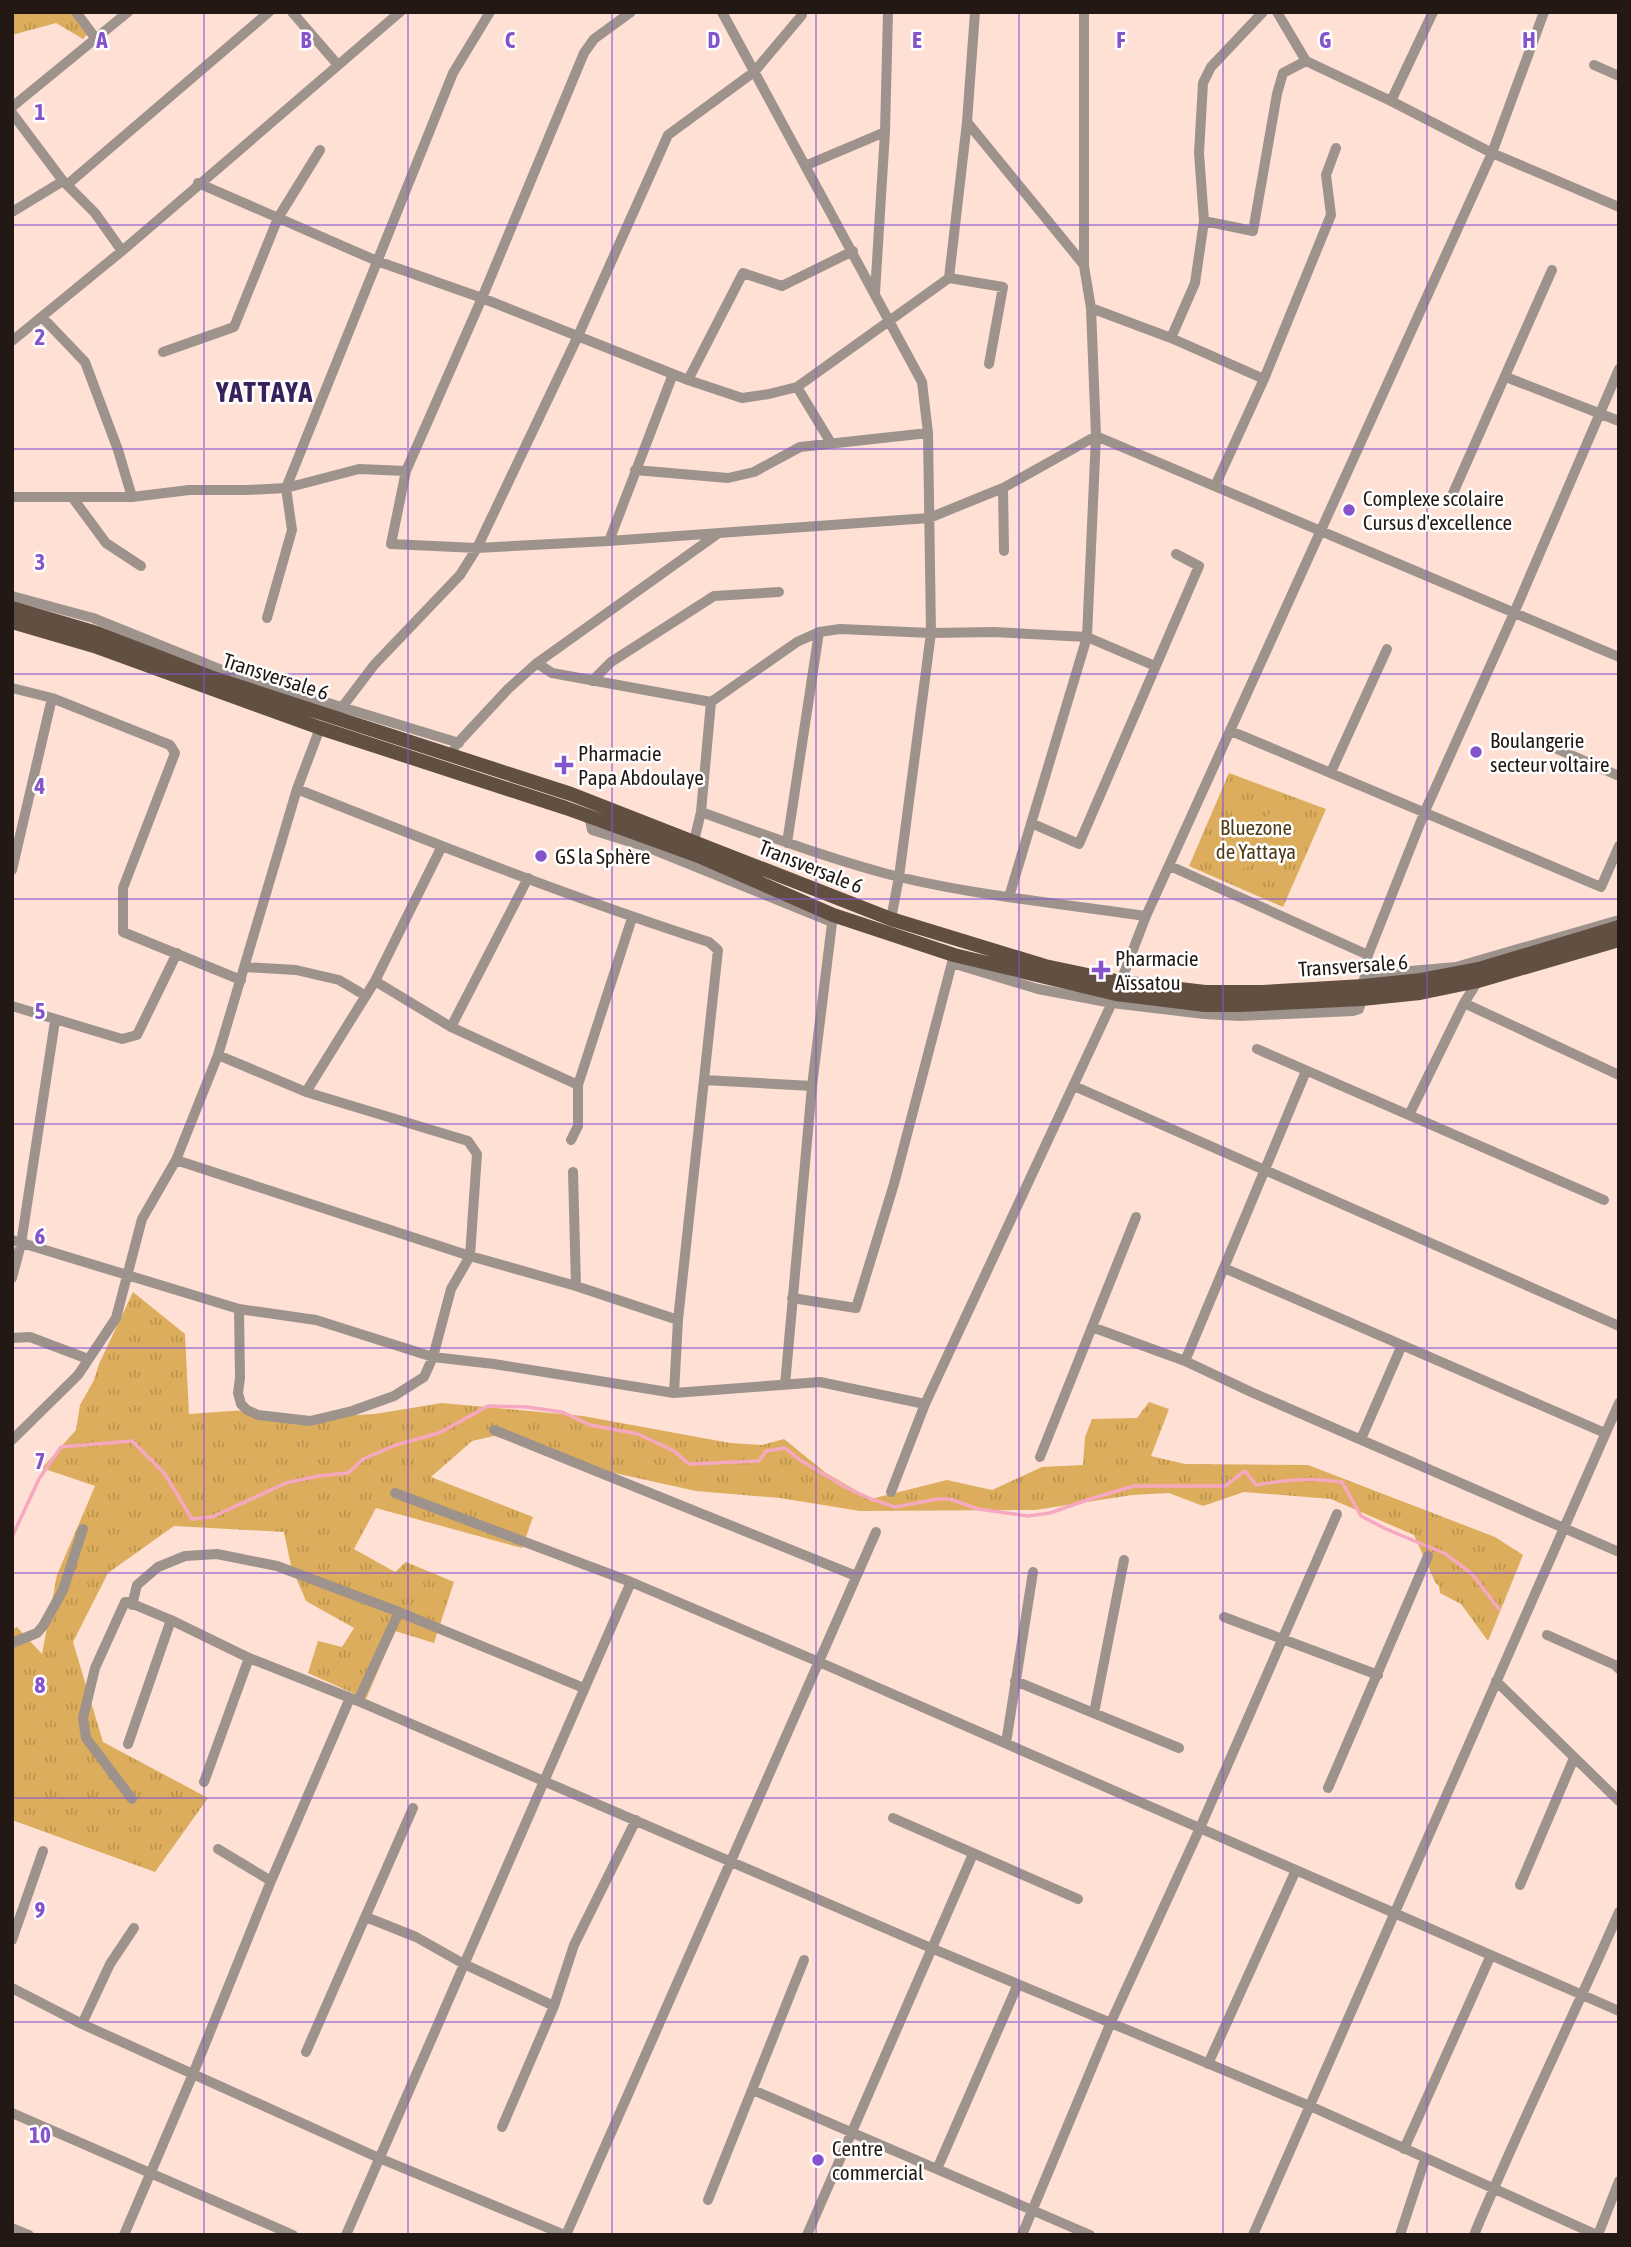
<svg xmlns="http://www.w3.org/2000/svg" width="1631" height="2247" font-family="'Asap Condensed',sans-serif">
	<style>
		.grass { fill: url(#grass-tufts) }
		.pitch { fill: #dcad5c }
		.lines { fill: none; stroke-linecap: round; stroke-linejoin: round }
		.stream { stroke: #f6a8c0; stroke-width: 3.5 }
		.minor { stroke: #9e938c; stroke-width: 10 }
		.major { stroke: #614f42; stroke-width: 14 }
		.grid { fill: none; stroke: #8553cc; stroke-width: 2; stroke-opacity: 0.55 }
		.poi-dot { fill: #8553cc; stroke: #fff; stroke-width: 2.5 }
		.labels { text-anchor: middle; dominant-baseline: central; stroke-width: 5; stroke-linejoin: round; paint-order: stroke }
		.poi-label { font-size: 21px; fill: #231814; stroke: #fff; text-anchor: start }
		.street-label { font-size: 21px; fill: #231814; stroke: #fff }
		.park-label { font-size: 21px; fill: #503b16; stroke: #fff }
		.district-label { font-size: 28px; font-weight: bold; letter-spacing: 2px; fill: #38205a; stroke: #fff }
		.grid-label { font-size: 23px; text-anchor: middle; font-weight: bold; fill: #8553cc; stroke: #fff; stroke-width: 5; stroke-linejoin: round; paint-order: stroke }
	</style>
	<defs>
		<pattern id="grass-tufts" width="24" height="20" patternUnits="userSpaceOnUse" patternTransform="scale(1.75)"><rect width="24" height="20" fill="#dcad5c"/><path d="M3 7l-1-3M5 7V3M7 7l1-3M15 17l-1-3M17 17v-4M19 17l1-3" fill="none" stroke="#bc944f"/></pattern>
	</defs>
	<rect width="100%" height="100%" fill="#ffe0d5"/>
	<path class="grass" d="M12,12H76L90,31L83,39L56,23L12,35Z
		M1229,773L1326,809L1283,907L1189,866Z
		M133,1292L185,1334L189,1414L246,1410L306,1418L375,1414L442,1403L583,1416L730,1443L762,1445L784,1439L826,1473L871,1499L947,1480L992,1490L1042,1467L1083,1465L1085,1437L1092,1419L1137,1418L1149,1402L1169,1409L1151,1456L1185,1464L1308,1465L1495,1537L1523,1555L1488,1641L1461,1604L1440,1593L1439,1586L1435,1582L1414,1535L1331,1499L1244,1492L1203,1506L1169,1493L1132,1495L1035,1510L860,1511L780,1498L696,1491L610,1472L545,1448L494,1436L472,1441L431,1477L533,1517L522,1548L376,1508L354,1549L395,1572L406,1562L454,1582L434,1643L395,1631L366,1699L308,1673L318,1641L342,1647L354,1628L306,1601L291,1566L284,1532L174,1526L108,1573L73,1642L103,1742L208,1798L155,1872L12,1820V1630L17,1627L42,1654L57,1575L95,1486L42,1468L76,1430L80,1405L94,1380L99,1364Z"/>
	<path class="pitch" d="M1274,812L1290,848L1230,875L1214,840Z"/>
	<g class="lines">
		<path class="stream" d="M12,1537L39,1479L61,1447L132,1441L165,1474L192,1519L212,1517L286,1483L318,1476L348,1473L363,1459L396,1445L439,1433L488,1406L527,1407L562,1412L590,1425L638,1434L674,1451L689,1464L759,1461L766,1451L785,1448L800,1460L845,1487L871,1499L895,1507L938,1499H950L978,1509L1028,1516L1050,1513L1087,1500L1134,1486H1225L1245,1471L1256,1485C1286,1480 1312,1477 1342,1482L1361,1516L1386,1529L1446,1554L1472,1574L1499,1609"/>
		<path class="minor" d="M76,12L96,39
			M292,12L338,65
			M631,12L594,39L584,53L482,298L406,471L391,544L477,548L609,541L929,518L1003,488L1096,436L1619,657
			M722,12L922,382L928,433L931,633L899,877L891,919
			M975,12L967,122L1084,265
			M1277,12L1306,61L1391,101L1492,153L1619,207
			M1594,65L1619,76
			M1391,101L1433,12
			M12,107L128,12
			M12,113L63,181L95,213L122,251
			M807,165L885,132
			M198,183L377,261L482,298L688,380L742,398L769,394L797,387L949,278L967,122
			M68,184L269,12
			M12,212L63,181
			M1204,221L1253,231L1277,94L1283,73L1306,61
			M949,278L1003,287L989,364
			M875,293L885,132L888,12
			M1091,308L1171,338L1264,379
			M42,317L85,362L118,450L132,497
			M1171,338L1195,283L1204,221L1199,153L1203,83L1211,67L1263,12
			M12,341L122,251L400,12
			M163,352L234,327L278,218L320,150
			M1506,377L1619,421
			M688,380L743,273L782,286L853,251
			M797,387L831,443
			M635,470L728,478L754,472L800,447L928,433
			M1215,486L1264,379L1331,215L1326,175L1336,148
			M1003,488L1004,551
			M12,497H132L189,490H247L286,488L359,469L406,471
			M72,497L106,543L141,566
			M1450,500L1552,270
			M609,541L673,374
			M12,596L93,618L224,671L459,743
			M267,618L292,530L286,488L453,73L490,12
			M537,663L552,673L711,702L797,642L819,632L840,629L931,633L994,632L1087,637L1155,666
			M592,681L611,662L714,596L779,592
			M12,688L52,698L170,745L175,753L123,888V932L241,980
			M332,717L343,706L374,665L460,575L477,548L578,336L668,135L754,72L802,15V12
			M1231,731L1601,887L1619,846
			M1548,745L1619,776
			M455,746L508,689L537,663L716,535
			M1331,772L1387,649
			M297,789C433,843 569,897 709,942L718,950L678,1320L674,1393
			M701,812C766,835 832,860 899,877C979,896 1065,904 1146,916
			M589,816L592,830L647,847L832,922
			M1031,823L1079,844L1199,566L1176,554
			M694,841L701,812L711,702
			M787,843L819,632
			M1170,866L1368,955
			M12,870L52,698
			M1009,897L1087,637L1096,436L1091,308L1084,266V12
			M952,963L1038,989L1112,1003L1204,1014L1240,1016L1353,1011L1359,1009L1362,999
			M245,967L296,970L339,980L366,996
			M1365,975L1456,967L1619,920
			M375,981L451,1027L578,1085L632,918
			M1478,981L1464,1003L1619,1075
			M1363,986L1368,955L1425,811L1514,613L1619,369
			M12,1006L122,1039L137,1035L177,953
			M451,1027L528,878
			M1257,1049L1604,1200
			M218,1055L306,1092L468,1141L477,1154L470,1256L451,1289L433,1357L424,1377L394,1396L352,1411L310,1421L258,1415L247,1410L241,1404L238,1393L240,1378L239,1309
			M704,1080L812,1086
			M1074,1086L1619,1326
			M306,1092L375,981L442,846
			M1409,1115L1464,1003
			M571,1140L578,1126V1085
			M176,1160L470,1256L576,1286L678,1320
			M573,1172L576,1286
			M12,1240L239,1309L316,1320L433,1357L494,1364L674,1393L820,1382L925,1404
			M1224,1268L1605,1433
			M12,1278L21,1244L55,1021
			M792,1298L856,1308L894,1184L954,955
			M1092,1327L1185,1361L1251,1392L1619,1552
			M12,1338L30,1337L88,1359
			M1185,1361L1306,1071
			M785,1385L812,1086L833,915
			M494,1430L856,1576
			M1361,1439L1402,1345
			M12,1440L78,1375L116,1318L142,1219L176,1160L218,1055L297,789L320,728
			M1040,1457L1136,1217
			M891,1492L925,1404L1116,994L1146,916L1492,153L1544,12
			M395,1493L631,1582L819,1662L1619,2011
			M132,1605L137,1585L158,1567L185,1556L217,1554L277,1566L399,1612L584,1688
			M1224,1617L1378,1675
			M1547,1635L1615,1665L1619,1669
			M12,1643L37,1633L43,1626L63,1590L83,1529
			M1015,1681L1179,1748
			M1496,1681L1619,1801
			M358,1701L399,1612
			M1094,1713L1124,1560
			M1006,1743L1033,1572
			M128,1744L171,1620
			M204,1782L249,1658
			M1328,1788L1428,1556
			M132,1799L86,1738L83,1718L95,1668L125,1602H128L171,1620L249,1658L358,1701L931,1948L1310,2106L1597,2235
			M893,1818L1078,1899
			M218,1849L271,1881
			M1520,1885L1574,1758
			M366,1917L416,1937L464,1964L554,2006
			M12,1940L43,1851
			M12,1988L82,2024L379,2158L565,2235
			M82,2024L110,1964L134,1928
			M306,2052L413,1808
			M1208,2064L1296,1870
			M753,2090L1090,2235
			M12,2113L293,2235
			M502,2127L554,2006L574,1945L636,1820
			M1404,2149L1491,1955
			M937,2169L1018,1984
			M708,2200L804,1960
			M12,2228L29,2235
			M124,2235L193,2074L271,1881L350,1698
			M346,2235L631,1582
			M566,2235L876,1532
			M807,2235L973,1854
			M1022,2235L1111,2022L1200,1828L1337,1514
			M1253,2235L1619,1403
			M1400,2235L1425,2159
			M1474,2235C1519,2126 1572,2020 1619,1912
			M1598,2235L1619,2181"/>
		<path class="major" d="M12,608L97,633L213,678L571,794L891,919L1045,966L1121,982L1205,992H1262L1363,986L1421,980L1479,969L1619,927
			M12,622L94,646L320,728L566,808L701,857L833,915L954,955L1116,994L1205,1005H1240L1362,999L1420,993L1478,981L1619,940"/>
	</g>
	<path class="grid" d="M204,12V2235M408,12V2235M612,12V2235M816,12V2235M1019,12V2235M1223,12V2235M1427,12V2235M12,225H1619M12,449H1619M12,674H1619M12,899H1619M12,1124H1619M12,1348H1619M12,1573H1619M12,1798H1619M12,2022H1619"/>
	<g class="poi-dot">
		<circle cx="1349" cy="510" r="7"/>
		<circle cx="1476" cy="752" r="7"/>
		<path d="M560.5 754.5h7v7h7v7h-7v7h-7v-7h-7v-7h7z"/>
		<circle cx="541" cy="856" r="7"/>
		<path d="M1097.5 959.5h7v7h7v7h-7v7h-7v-7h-7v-7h7z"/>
		<circle cx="818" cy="2160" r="7"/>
	</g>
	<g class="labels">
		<g class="poi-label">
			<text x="1363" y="498">Complexe scolaire<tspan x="1363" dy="24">Cursus d'excellence</tspan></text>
			<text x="1490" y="740">Boulangerie<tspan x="1490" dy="24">secteur voltaire</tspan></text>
			<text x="578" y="753">Pharmacie<tspan x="578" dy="24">Papa Abdoulaye</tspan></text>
			<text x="555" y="856">GS la Sphère</text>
			<text x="1115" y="958">Pharmacie<tspan x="1115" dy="24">Aïssatou</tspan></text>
			<text x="832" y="2148">Centre<tspan x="832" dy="24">commercial</tspan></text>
		</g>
		<g class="street-label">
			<text transform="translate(276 676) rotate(18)">Transversale 6</text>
			<text transform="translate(811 866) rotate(22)">Transversale 6</text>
			<text transform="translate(1353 965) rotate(-4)">Transversale 6</text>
		</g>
		<g class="park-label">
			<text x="1256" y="827">Bluezone<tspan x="1256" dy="24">de Yattaya</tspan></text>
		</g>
		<g class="district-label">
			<text x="265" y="392">YATTAYA</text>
		</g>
	</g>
	<g class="grid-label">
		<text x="102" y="48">A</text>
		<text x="306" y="48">B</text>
		<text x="510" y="48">C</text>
		<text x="714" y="48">D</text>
		<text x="917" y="48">E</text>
		<text x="1121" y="48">F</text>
		<text x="1325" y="48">G</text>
		<text x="1529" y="48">H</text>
		<text x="40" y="120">1</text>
		<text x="40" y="345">2</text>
		<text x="40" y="570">3</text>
		<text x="40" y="794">4</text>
		<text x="40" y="1019">5</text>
		<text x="40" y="1244">6</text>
		<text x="40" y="1469">7</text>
		<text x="40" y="1693">8</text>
		<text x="40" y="1918">9</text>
		<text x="40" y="2143">10</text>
	</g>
	<rect width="1631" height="2247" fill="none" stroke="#231814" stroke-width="28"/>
</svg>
